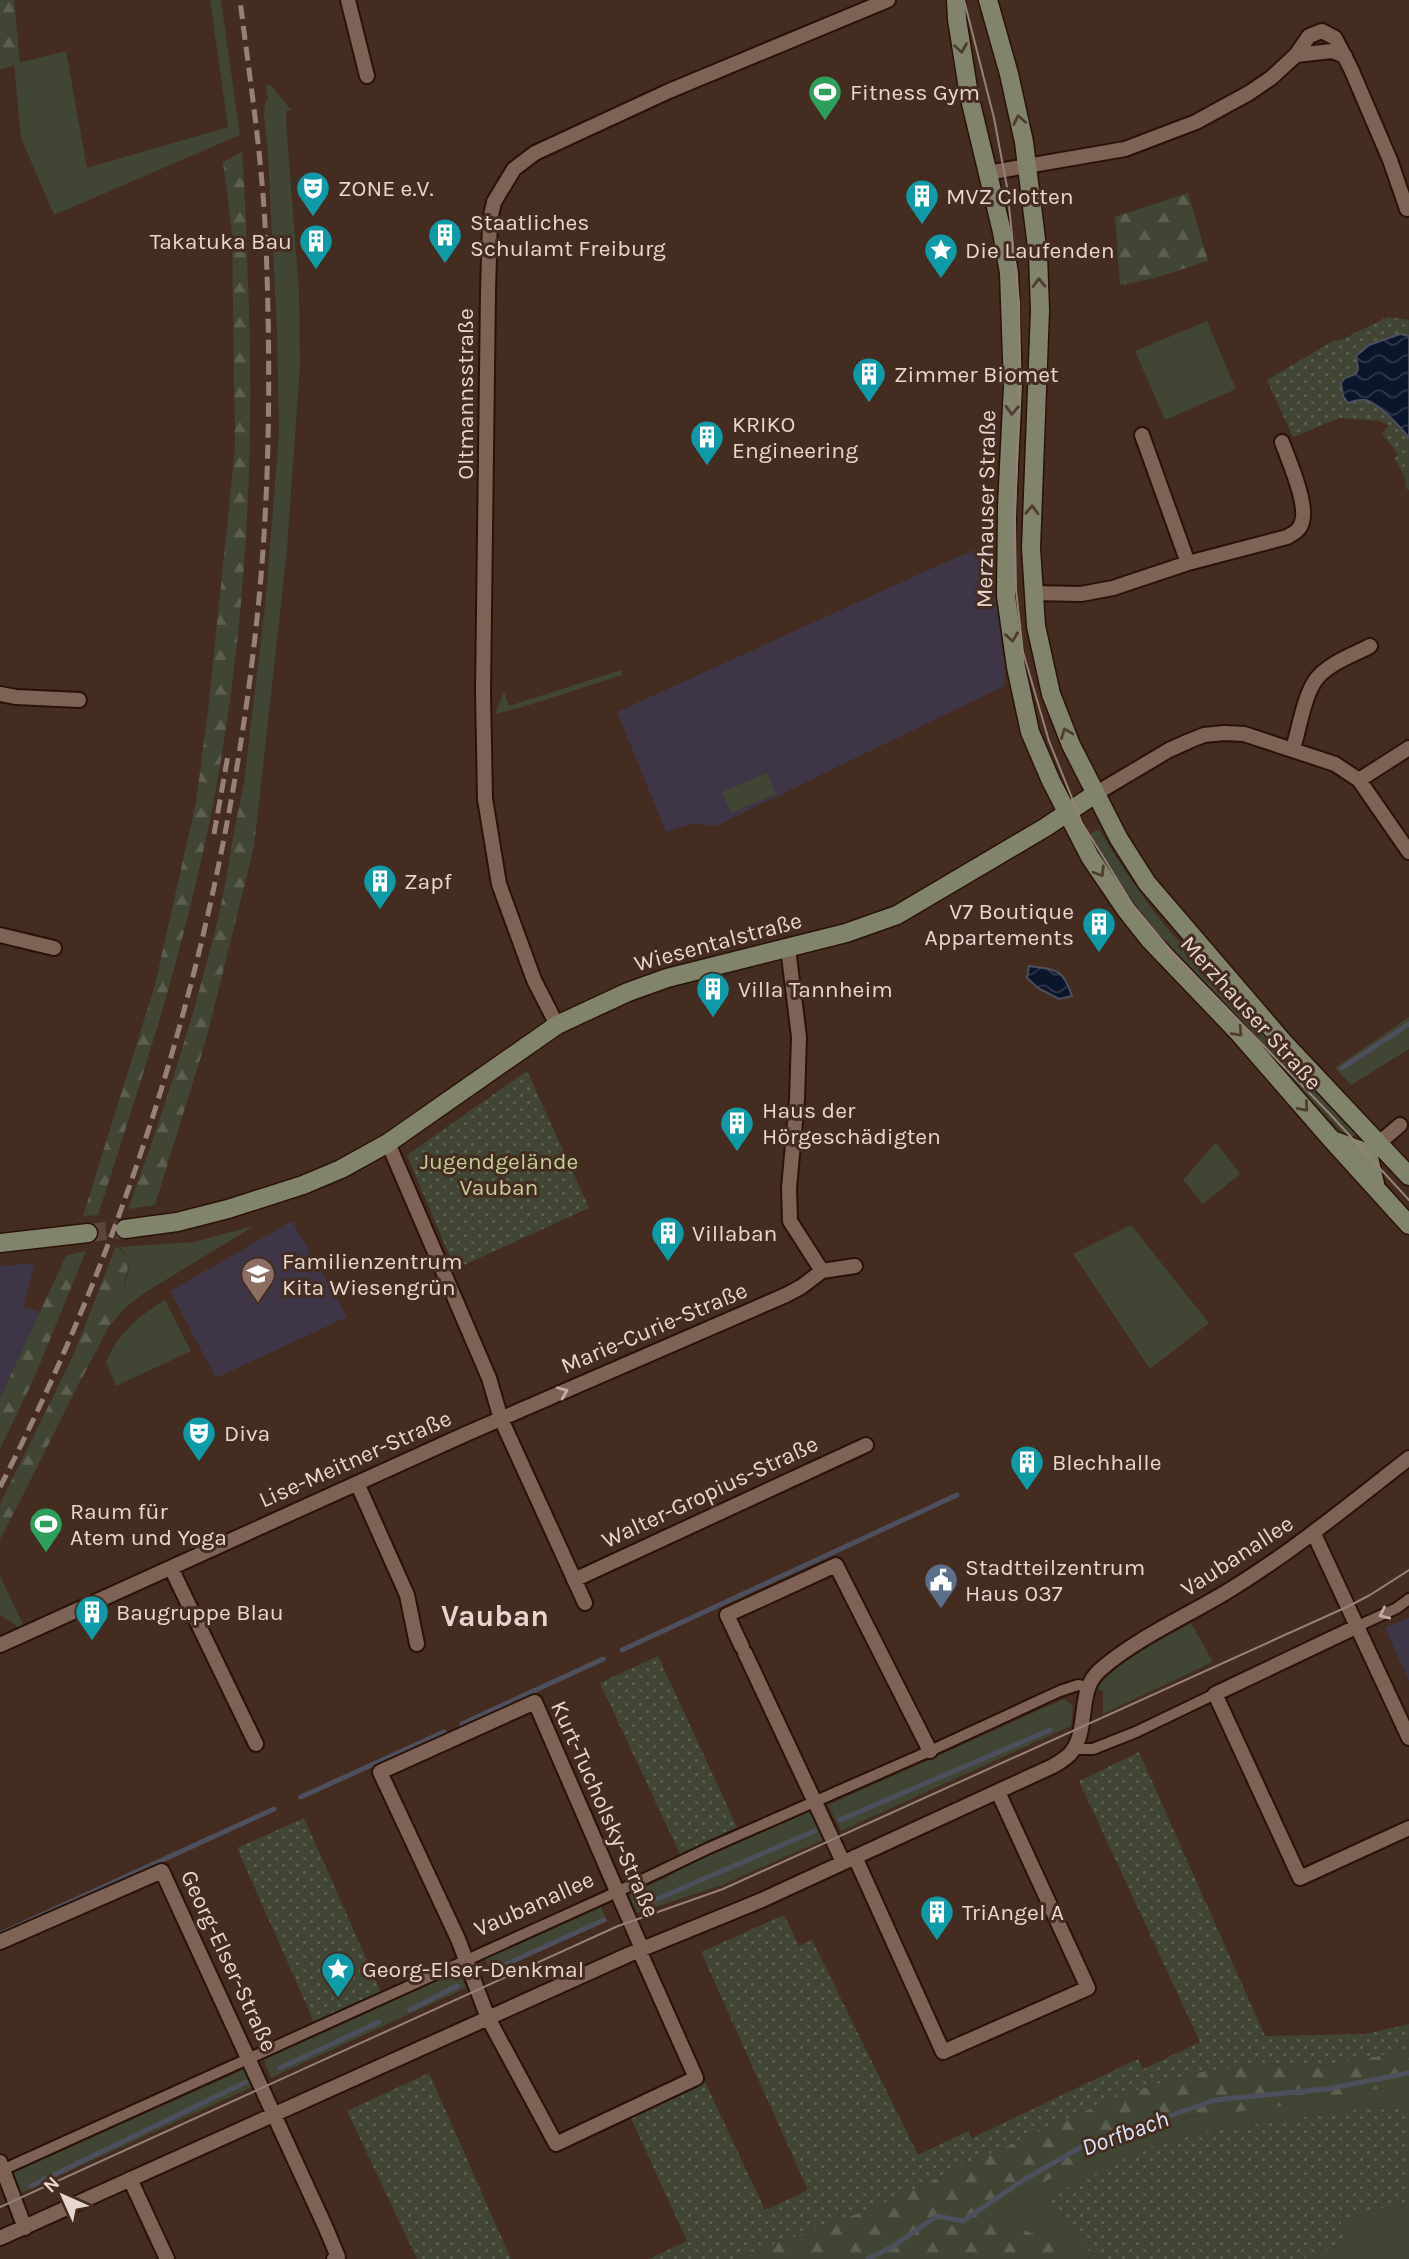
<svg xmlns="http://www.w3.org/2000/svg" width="1409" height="2259" font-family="Karla,sans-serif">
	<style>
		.education { fill: #3e3646 }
		.grass { fill: #414534 }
		.forest { fill: url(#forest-firs) }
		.park { fill: url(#park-dots) }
		.water { fill: url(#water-waves); stroke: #4d4f5c; stroke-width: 2 }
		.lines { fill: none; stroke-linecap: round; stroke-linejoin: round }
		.stream { stroke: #4d4f5c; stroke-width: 5 }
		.secondary-tunnel { stroke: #5c463a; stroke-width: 18; stroke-dasharray: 18 9; stroke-linecap: butt }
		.pedestrian-casing { stroke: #291308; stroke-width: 14 }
		.minor-casing { stroke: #291308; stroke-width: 18 }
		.secondary-casing { stroke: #291308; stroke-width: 21 }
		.pedestrian { stroke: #7e6255; stroke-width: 10 }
		.minor { stroke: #7e6255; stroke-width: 14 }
		.secondary { stroke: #82836b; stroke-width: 18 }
		.tram { stroke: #958178; stroke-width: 2 }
		.rail { stroke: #958178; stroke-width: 5; stroke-dasharray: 14 7; stroke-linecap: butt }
		.oneway { stroke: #503d2f }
		.oneway2 { stroke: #c2ada4 }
		.labels { text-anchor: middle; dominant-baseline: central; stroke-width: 6; stroke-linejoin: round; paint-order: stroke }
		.poi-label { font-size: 23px; fill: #e6d6cf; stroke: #442c20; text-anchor: start }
		.street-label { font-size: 23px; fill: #e6d6cf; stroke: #442c20 }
		.park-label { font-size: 23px; fill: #c2ce96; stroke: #442c20 }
		.water-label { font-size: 24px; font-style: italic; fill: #d9e4f9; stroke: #442c20 }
		.district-label { font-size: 30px; font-weight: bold; fill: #e6d6cf; stroke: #442c20 }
	</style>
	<defs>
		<pattern id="forest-firs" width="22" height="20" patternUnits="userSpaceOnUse" patternTransform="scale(1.75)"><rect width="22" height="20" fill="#414534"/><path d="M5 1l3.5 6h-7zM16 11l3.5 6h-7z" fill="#5c5f50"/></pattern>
		<pattern id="park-dots" width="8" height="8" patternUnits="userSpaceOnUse" patternTransform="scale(1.75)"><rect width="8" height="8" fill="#414534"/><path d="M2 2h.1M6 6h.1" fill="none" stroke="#5c5f50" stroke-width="1.8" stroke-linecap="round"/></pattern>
		<pattern id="water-waves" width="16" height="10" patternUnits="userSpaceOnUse" patternTransform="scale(1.75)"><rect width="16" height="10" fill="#0b152b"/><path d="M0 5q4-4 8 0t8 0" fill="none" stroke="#2f3649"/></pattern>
	</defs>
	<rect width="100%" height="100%" fill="#442c20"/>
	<path class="education" d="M989,544L1005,671L1004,686L716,826L694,823L666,832L617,712L948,561Z
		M292,1221L347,1317L216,1378L170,1291Z
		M35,1263L23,1307L40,1312L0,1398V1266Z
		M1409,1617V1681L1385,1628Z"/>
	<path class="grass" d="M210,0H221L240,135L54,215L21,138L14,64L66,51L87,168L228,127Z
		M271,85L291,110L286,112V120L299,292L300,367L287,550L258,813L239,807L244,783L266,597L279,433L277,330L268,156L264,115L265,103L268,99L266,86Z
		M1207,321L1236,389L1165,420L1135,351Z
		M621,670L622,675L526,706L495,714L504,691L509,706Z
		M767,773L776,794L731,813L722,792Z
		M1099,829C1121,867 1145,901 1173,935L1360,1131L1349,1139L1169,954L1137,918L1085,837Z
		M1409,1017V1049L1351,1085L1335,1068Z
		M1216,1142L1240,1174L1203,1204L1183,1180Z
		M1131,1225L1209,1323L1150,1369L1073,1254Z
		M254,1226L146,1292L125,1308L105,1331L124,1288L128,1274L129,1258L119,1247L193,1242Z
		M165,1300L191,1351L116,1386L106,1362C118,1333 139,1316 165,1300Z
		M0,1576L24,1626L20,1628L0,1615Z
		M1191,1623L1213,1662L1103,1714V1691L1097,1688C1121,1658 1158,1642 1191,1623Z
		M1064,1699L1073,1706L1071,1726L841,1831L828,1805Z
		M809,1809L823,1840L722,1885L637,1913L629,1895L669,1876L703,1855Z
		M601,1907L607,1921L492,1972L485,1959Z
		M459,1971L466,1988L271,2078L264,2060Z
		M245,2069L252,2087L19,2194L12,2173Z
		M1409,2084V2107L1363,2108L1199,2133L1146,2148L1090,2252L1108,2259H1090L1078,2254L1002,2220L997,2207L1134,2135L1187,2117L1272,2108L1304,2101Z
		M1409,2201V2259H1302L1348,2242L1340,2220Z"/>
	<path class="forest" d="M0,0H14L20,63L0,70Z
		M242,152C245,188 246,224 247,260C257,462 245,668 200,866C173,985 135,1100 98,1215L83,1216L155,985L196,802L208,711L235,449L232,232L223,162Z
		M1188,193L1208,261L1155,278L1120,285L1115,217Z
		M239,807L258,813L253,851L206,1040L155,1205L128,1209C163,1115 193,1019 217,923C226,885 231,845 239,807Z
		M116,1246L129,1258C126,1303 95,1352 75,1391C50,1441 26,1491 0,1539V1504L73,1356Z
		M86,1251L35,1376L0,1449V1398L66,1256Z
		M1409,2051V2084L1304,2101L1272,2108L1187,2117L1134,2135L997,2207L1002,2220L1090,2259H733L881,2205L969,2163L1126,2093L1205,2071L1278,2063L1306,2068Z"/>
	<path class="park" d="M1388,317L1409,320V490L1405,488L1406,480L1395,458L1398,454L1382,434L1389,425L1379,421L1340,418L1293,437L1267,380L1333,341L1343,339Z
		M527,1071L589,1208L455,1269L407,1155Z
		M658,1656L737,1827L680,1854L600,1683Z
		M1139,1752L1265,2036L1365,2034L1409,2024V2051L1306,2068L1278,2063L1205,2071L1126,2093L969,2163L881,2205L733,2259H649L687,2241L630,2116L704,2080L765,2210L808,2190L701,1952L784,1915L799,1946L812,1940L918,2155L968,2131L972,2138L1138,2059L1143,2069L1200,2042L1079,1781Z
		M304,1818L381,1992L314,2022L237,1848Z
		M429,2073L511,2259H417L347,2111Z
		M1409,2107V2201L1340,2220L1348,2242L1302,2259H1108L1090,2252L1045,2199L1146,2148L1199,2133L1363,2108Z"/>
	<path class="water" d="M1400,334L1409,336V438C1401,427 1379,404 1366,400C1360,399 1354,401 1348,403L1343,396L1341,383L1345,378L1356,374L1358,369L1356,356L1369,345Z
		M1029,966C1056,970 1063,968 1072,996L1059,999L1038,988L1027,978Z"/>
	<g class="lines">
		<path class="stream" d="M1342,1068L1409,1024
			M622,1650L957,1495
			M462,1724L603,1659
			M301,1797L444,1732
			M840,1820L1050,1730
			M650,1902L815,1831
			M0,1934L274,1809
			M493,1970L604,1920
			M410,2010L457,1986
			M280,2068L379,2022
			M31,2186L246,2082
			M868,2259L892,2247L937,2216L963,2221L1025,2179L1081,2147L1215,2100L1326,2089L1409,2073"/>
		<path class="secondary-tunnel" d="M88,1233L125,1229"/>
		<g class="pedestrian-casing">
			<path id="pedestrian" d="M1358,1626L1397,1608L1409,1599
				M1074,1749H1093L1136,1732L1215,1694
				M0,2171L606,1897L709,1848L930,1751L1060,1691L1078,1685L1088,1687"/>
		</g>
		<g class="minor-casing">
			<path id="minor" d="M348,0L367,76
				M1296,55L1332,51L1345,56
				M987,173L1125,149L1196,122L1249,93L1271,78L1296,55L1309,36L1322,31L1335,38L1351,69L1390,160L1407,209
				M1142,435L1188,563
				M1033,593L1081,594L1113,588L1188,563L1287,537C1294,533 1300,530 1302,522C1308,504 1289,461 1282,442
				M0,694L16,697L79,700
				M1293,749C1299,729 1305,691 1318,677C1332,662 1353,655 1370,646
				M1359,780L1409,748
				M1095,794L1169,750L1189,741L1204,735L1224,733L1244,734L1335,764L1359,780L1409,852
				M0,935L54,948
				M788,948L799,1037L797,1099L789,1188L790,1221L822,1271
				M557,1025L534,980L499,884L485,799L483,692L488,291L490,220L494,202L514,169L535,153L669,91L888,0
				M388,1143L489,1378L501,1419L585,1603
				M1372,1149L1400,1125
				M357,1483L407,1595L417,1644
				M1314,1534L1409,1738
				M171,1568L256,1744
				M574,1580L866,1445
				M1358,1626L1215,1694L1300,1878L1409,1828
				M0,1645L468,1433L786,1295L801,1287L822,1271L855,1266
				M742,1647L727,1615L836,1565L930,1751
				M745,1653L843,1862
				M855,1857L943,2052L1088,1988L998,1792
				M0,1942L162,1871L325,2226L338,2257L334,2259
				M639,1950L696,2078L556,2144L488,2018L458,1939L380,1772L535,1702L642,1949
				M0,2162L25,2228
				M130,2179L167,2259
				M0,2238L630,1954L762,1900L1053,1766C1060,1762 1069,1757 1073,1750C1089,1726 1077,1690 1100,1670C1135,1639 1187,1616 1228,1591C1292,1552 1350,1504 1409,1458"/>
		</g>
		<g class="secondary-casing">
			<path id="secondary" d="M956,0L957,19L969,95L1002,232L1009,273L1013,386L1007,506L1006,596L1016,667L1030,732L1051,781L1090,857L1126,910L1149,939L1238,1032L1332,1140L1409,1225
				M988,0L1009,74L1024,142L1038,255L1040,310L1031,548L1036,626L1051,694L1071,745L1119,839L1147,883L1285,1044L1409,1176
				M1335,1141L1368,1153L1375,1184
				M125,1229L177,1222L228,1209L303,1185L341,1169L388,1143L557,1025L628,992L667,978L846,933L897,915L1046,827L1095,794
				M0,1243L88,1233"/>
		</g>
		<use href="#pedestrian" class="pedestrian"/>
		<use href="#minor" class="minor"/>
		<use href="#secondary" class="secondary"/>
		<path class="tram" d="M964,0L994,118L1007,187L1019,302L1020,374L1015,519L1016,590L1023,652L1049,741L1082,823L1133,905L1171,951L1329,1113L1409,1200
			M0,2207L618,1926L723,1889L1349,1606L1370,1595L1409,1570"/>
		<path class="rail" d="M214,834L228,755
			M0,1487C136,1223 222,931 255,637C270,507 271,375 266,245C263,163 250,81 240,0"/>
	</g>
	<defs><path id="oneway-chevron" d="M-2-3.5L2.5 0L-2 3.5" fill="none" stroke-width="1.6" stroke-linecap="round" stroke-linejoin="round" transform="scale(1.75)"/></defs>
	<g class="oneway">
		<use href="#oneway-chevron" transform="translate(961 48) rotate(81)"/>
		<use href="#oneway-chevron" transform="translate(1019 120) rotate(-101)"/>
		<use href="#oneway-chevron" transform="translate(1039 283) rotate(-92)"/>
		<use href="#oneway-chevron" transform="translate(1012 410) rotate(93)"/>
		<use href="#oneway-chevron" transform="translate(1032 510) rotate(-88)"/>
		<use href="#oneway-chevron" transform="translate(1012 637) rotate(82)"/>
		<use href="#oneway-chevron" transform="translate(1066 733) rotate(-111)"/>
		<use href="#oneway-chevron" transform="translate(1100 872) rotate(58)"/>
		<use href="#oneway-chevron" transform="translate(1238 1032) rotate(47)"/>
		<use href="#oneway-chevron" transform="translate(1304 1107) rotate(49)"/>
	</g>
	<g class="oneway2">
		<use href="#oneway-chevron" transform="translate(563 1392) rotate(-23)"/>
		<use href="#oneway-chevron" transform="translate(1384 1614) rotate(155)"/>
	</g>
	<defs>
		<g id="stadium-pin" transform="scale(1.75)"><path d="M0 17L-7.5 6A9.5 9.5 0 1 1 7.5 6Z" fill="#2e9e5b" stroke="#442c20"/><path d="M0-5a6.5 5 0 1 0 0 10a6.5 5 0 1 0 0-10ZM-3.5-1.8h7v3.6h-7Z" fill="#fff"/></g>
		<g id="theatre-pin" transform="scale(1.75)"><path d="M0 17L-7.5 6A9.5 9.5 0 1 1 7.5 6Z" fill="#0f9aa8" stroke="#442c20"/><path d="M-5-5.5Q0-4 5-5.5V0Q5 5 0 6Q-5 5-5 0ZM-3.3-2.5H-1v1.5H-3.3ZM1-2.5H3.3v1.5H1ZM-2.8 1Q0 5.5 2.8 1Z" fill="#fff"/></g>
		<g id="building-pin" transform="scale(1.75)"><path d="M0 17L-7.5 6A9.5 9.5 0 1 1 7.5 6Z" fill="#0f9aa8" stroke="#442c20"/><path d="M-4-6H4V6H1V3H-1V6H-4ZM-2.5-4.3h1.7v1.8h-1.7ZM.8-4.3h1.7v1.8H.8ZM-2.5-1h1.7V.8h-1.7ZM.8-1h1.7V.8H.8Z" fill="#fff"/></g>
		<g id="sight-pin" transform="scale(1.75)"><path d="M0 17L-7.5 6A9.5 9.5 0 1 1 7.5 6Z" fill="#0f9aa8" stroke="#442c20"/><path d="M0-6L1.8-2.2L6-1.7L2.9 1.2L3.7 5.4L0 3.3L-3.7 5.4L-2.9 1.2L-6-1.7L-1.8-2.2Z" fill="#fff"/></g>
		<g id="school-pin" transform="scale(1.75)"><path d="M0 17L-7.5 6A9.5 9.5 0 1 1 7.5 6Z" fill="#8d6e63" stroke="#442c20"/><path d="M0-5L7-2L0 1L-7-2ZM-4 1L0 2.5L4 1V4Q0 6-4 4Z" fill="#fff"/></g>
		<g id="civic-pin" transform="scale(1.75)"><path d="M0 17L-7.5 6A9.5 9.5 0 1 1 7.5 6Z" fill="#5c6f8a" stroke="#442c20"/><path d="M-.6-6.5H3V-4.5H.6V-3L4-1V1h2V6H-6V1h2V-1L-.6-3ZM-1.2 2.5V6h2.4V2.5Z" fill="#fff"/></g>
	</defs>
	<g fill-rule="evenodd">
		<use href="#stadium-pin" x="825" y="92"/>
		<use href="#theatre-pin" x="313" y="188"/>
		<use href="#building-pin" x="922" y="196"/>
		<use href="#building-pin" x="445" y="235"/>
		<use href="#building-pin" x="316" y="241"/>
		<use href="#sight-pin" x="941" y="250"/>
		<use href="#building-pin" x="869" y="374"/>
		<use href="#building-pin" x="707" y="437"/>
		<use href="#building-pin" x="380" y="881"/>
		<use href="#building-pin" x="1099" y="924"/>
		<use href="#building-pin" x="713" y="989"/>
		<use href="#building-pin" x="737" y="1123"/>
		<use href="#building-pin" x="668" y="1233"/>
		<use href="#school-pin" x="258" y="1274"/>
		<use href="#theatre-pin" x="199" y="1433"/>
		<use href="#building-pin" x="1027" y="1462"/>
		<use href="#stadium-pin" x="46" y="1524"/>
		<use href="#civic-pin" x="941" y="1580"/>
		<use href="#building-pin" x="92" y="1612"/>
		<use href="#building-pin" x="937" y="1912"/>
		<use href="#sight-pin" x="338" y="1969"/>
	</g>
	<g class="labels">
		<g class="poi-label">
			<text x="850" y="92">Fitness Gym</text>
			<text x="338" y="188">ZONE e.V.</text>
			<text x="946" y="196">MVZ Clotten</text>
			<text x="470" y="222">Staatliches<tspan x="470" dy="26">Schulamt Freiburg</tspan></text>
			<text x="292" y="241" text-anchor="end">Takatuka Bau</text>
			<text x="965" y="250">Die Laufenden</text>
			<text x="894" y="374">Zimmer Biomet</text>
			<text x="732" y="424">KRIKO<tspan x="732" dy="26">Engineering</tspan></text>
			<text x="404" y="881">Zapf</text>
			<text x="1074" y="911" text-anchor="end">V7 Boutique<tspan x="1074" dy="26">Appartements</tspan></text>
			<text x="738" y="989">Villa Tannheim</text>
			<text x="762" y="1110">Haus der<tspan x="762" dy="26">Hörgeschädigten</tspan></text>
			<text x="692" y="1233">Villaban</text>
			<text x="282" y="1261">Familienzentrum<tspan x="282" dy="26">Kita Wiesengrün</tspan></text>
			<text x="224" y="1433">Diva</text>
			<text x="1052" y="1462">Blechhalle</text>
			<text x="70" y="1511">Raum für<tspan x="70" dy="26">Atem und Yoga</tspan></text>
			<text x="965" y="1567">Stadtteilzentrum<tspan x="965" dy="26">Haus 037</tspan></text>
			<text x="116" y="1612">Baugruppe Blau</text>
			<text x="962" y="1912">TriAngel A</text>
			<text x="362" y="1969">Georg-Elser-Denkmal</text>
		</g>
		<g class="street-label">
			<text transform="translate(465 394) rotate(-90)">Oltmannsstraße</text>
			<text transform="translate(986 509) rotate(-89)">Merzhauser Straße</text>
			<text transform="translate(718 942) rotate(-15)">Wiesentalstraße</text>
			<text transform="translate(1251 1013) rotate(48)">Merzhauser Straße</text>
			<text transform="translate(654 1328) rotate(-23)">Marie-Curie-Straße</text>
			<text transform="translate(355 1459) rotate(-24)">Lise-Meitner-Straße</text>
			<text transform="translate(710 1492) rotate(-25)">Walter-Gropius-Straße</text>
			<text transform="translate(1237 1556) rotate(-33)">Vaubanallee</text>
			<text transform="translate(605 1809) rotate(66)">Kurt-Tucholsky-Straße</text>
			<text transform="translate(534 1904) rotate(-24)">Vaubanallee</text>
			<text transform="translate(229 1961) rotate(65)">Georg-Elser-Straße</text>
		</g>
		<g class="park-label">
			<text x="499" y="1161">Jugendgelände<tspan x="499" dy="26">Vauban</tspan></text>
		</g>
		<g class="water-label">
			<text transform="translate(1125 2133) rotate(-20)">Dorfbach</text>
		</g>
		<g class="district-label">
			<text x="495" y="1616">Vauban</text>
		</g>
	</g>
	<g transform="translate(63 2196) rotate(315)" stroke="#442c20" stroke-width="5" paint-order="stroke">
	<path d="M0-5L12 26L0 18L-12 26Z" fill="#e6d6cf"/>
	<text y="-10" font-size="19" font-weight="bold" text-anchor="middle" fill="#e6d6cf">N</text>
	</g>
</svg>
